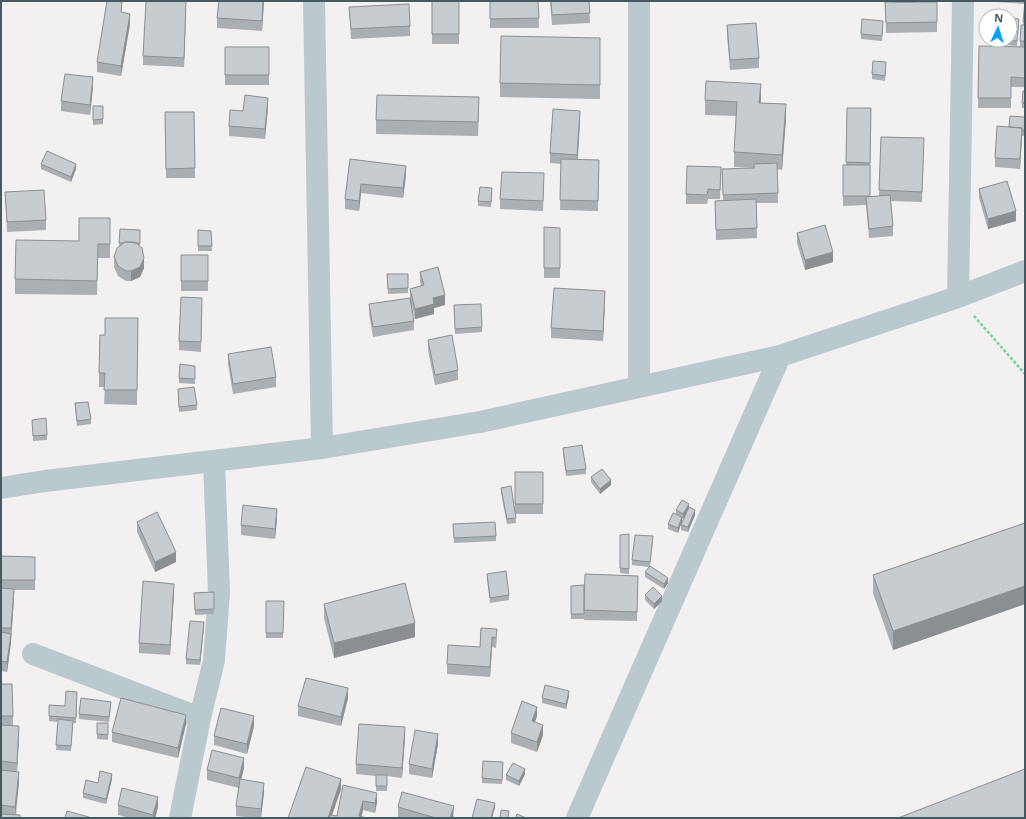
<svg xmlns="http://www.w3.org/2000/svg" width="1026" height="819" font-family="'Noto Sans',sans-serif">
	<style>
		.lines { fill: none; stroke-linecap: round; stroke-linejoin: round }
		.path { stroke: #6ed68d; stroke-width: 2.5; stroke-dasharray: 3 2; stroke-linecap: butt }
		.minor { stroke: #bac9ce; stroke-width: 22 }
		.wall { fill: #aaafb3 }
		.shaded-wall { fill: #8b8f92 }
		.building { fill: #c6ccd0; stroke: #8b8f92 }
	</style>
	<rect width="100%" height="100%" fill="#f2f0f0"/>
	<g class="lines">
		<path class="path" d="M974,316L1025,374"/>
		<path class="minor" d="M314,1L322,448
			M958,297L963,1
			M639,387V1
			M1,488L45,481L322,448L480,422L780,356L958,297L1025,271
			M33,654L200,718
			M180,818L200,718L214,660L219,592L214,461
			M577,818L780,356"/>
	</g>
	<path class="wall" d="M264,1L262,31L217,28V18Z
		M432,1H459V44H432Z
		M490,1H538L539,28H490Z
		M550,1H589L590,23L552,25Z
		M983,1H1024V4Z
		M1025,1V87H1011V108H978L979,46L1020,47V41L1023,25Z
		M885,2H937V32L886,33Z
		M349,7L410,26V36L351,39Z
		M186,10L184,67L143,65V56Z
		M122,13L130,24L121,76L97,72V62Z
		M1019,24L1017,46L989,44V40H1010Z
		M727,25L759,58V68L730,70L727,35Z
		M883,26L882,41L861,39V34Z
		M269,47V85H225V75Z
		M600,52V99L500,97V83Z
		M886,67L885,81L872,79V74Z
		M93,87L90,115L61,111V101Z
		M1025,91V108H1022V103Z
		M761,99L760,103L786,118L782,170L777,169L778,203H756L757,238L716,240L715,201L723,200L722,169L754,168L734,167V152L736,116L705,115V100Z
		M93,106H103V124L93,125Z
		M268,107L265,139L229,136V126L243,111Z
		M847,108H871L870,197L879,196L881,137L924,148L922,202L891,201L893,226V236L869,238L866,205L843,206V165H846Z
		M479,111L478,136L376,134V120Z
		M165,112H194L195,178H166Z
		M1025,117L1024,136H1022L1020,169L995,167V158L1009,127Z
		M580,121L578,160H599L598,211L560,210L561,164L550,163V153Z
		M350,159L406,175L403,198L361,193L359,211L345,209V199Z
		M41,164L76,169L71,182L41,169Z
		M721,176L720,199H708L707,204H686V194Z
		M544,183L543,211L500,209V199Z
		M979,189L1016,221L988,229L979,198Z
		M5,192L46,220V230L7,232Z
		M492,193L491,207L478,206V201Z
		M110,218V258H98L97,295L15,294V279L79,241Z
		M544,227L560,228V278H544Z
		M120,229L140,230V247L144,268L140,277L131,281H126L118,276L114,267V257L119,246Z
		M198,230L211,231L212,251H198Z
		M797,233L833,262L805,270L797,243Z
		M181,255H208V291H181Z
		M420,272L445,305L434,308V314L415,319L411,301L414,321V330L373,337L369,314V304L410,298V289L421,286L420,282Z
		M387,274H408V293L388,294Z
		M605,301L603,341L551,338V328Z
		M454,305L482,327V332L455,334Z
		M202,308L201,352L179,350V341Z
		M138,318L137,405L104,404L105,387H99V373L105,335Z
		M428,340L458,370V380L435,385L428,350Z
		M228,354L276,377V387L233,394L228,364Z
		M195,371V384L179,383V378Z
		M178,389L197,405V410L179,412Z
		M75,403L91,419V424L77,426L75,408Z
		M32,420L47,435V440L33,441Z
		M563,448L586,469V474L566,476L563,453Z
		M515,472H543V514H515L516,523L507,524L501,493V488L515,510Z
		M591,477L611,485L600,494L591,482Z
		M689,508L695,515L688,532L681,530V525L686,514L683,519H682L678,533L668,529V524L676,514V510Z
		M277,519L275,539L241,535V525Z
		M137,522L176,562L155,572L137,532Z
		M1025,523V604L893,650L873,593V575Z
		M453,524L496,536V541L454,543Z
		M629,534V574L620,573V535Z
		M653,541L650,566L668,583L664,589L645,577V572L649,567L632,565V560Z
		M1,556L35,557V590H14V599L11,643L7,672L1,671Z
		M487,574L509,595V600L490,603L487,579Z
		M638,576L637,621L584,620V619H571V586L584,610Z
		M214,592V614L195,615L194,593Z
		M174,593L170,655L139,653V643Z
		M645,595L662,601L654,609L645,600Z
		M266,601H284L283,638H266Z
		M324,604L415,637L334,658L324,618Z
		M204,627L200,665L186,664V659Z
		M481,628L497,638L496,648L492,647L490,677L447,674V664L480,647Z
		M1,684L13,716V725H8L19,736L17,772L19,782L16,815L1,818Z
		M77,692L76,723H73L71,751L56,750L58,722L49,721V705L65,706Z
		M569,696L566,709L542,703V698Z
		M348,698L341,726L298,716V706Z
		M111,707L109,722L79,719V714Z
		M537,716L535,722L543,735L537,752L511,743V733Z
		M97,723H108V740L97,739Z
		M186,724L178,758L112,742V732Z
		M254,726L247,754L214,745V736Z
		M405,737L402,778L387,776V791H376V776L356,774V764Z
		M438,744L432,778L409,774V764Z
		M503,767L502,784L482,783V778Z
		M244,768L241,780L264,792L261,818H255L236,816V806L239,788L207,780V770Z
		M525,774L519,786L506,780V775Z
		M112,779L106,804L83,798V793L98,783Z
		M343,785L377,802L375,813L363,810L361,817L288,818L341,789L332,815L337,816Z
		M118,805L158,807L155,818H130L118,815Z
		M398,807L454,816L453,818H402L398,817Z"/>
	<path class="shaded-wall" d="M186,1V10L184,67V58Z
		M263,1H264L262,31V21Z
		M130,14V24L121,76V66Z
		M93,77V87L90,115V105Z
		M761,84V99L759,117V103Z
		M268,98V107L265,139V129Z
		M786,104V118L782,170V155Z
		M580,111V121L577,165V155Z
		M1022,128V138L1020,169V159Z
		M76,164V169L71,182V177Z
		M406,166V175L403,198V188Z
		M361,184V193L359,211V201Z
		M1016,211V221L988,229V219Z
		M833,252V262L805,270V260Z
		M144,258V268L140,277L131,281V271Z
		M605,291V301L603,341V331Z
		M445,295V305L434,308V314L415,319V309L433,298Z
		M611,480V485L600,494V489Z
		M689,504V509L683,519V514Z
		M277,509V519L275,539V529Z
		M695,510V515L688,532V527Z
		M682,517V522L678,533V528Z
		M176,552V562L155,572V562Z
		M668,578V583L664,589V584Z
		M174,584V593L170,655V645Z
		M1025,586V604L893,650V631Z
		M14,589V599L11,638V628Z
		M662,596V601L654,609V604Z
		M204,622V627L200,665V660Z
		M415,623V637L334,658V643Z
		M11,634V643L7,672V662Z
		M492,637V647L490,677V667Z
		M348,688V698L341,726V717Z
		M569,691V696L566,709V704Z
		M537,707V716L532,731V721Z
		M186,715V724L178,758V748Z
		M254,716V726L247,754V744Z
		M543,725V735L537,752V742Z
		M19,726V736L17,772V763Z
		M405,727V737L402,778V768Z
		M438,734V744L432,778V769Z
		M244,758V768L239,788V778Z
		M525,769V774L519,786V781Z
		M19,772V782L15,816V807Z
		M112,774V779L106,804V799Z
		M341,779V789L331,818H328Z
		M264,783V792L261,818V809Z
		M377,793V802L375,813V803Z
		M158,797V807L155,818H153V815Z
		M363,801V810L361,818L359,816Z
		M495,803V808L492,818H491Z
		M454,806L453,818H450Z"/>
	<path class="building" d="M107,1H115L122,2L121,12L130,14L121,66L97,62Z
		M146,1H186L184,58L143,56Z
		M219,1H263L262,21L217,18Z
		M432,1H459V34H432Z
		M490,1H538L539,18L490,19Z
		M551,1H589L590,13L552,15Z
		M894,1H915V2H894Z
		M1025,1V22H1023Z
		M885,2H937V22L886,23Z
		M409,4L410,26L351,29L349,7Z
		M1010,18L1019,19L1017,41L1006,40H1010Z
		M862,19L883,21L882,36L861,34Z
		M756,23L759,58L730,60L727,25Z
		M1021,25H1025V41H1020Z
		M501,36L600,38V85L500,83Z
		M979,46L1025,47V78L1011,77V98H978Z
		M225,47H269V75H225Z
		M873,61L886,62L885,76L872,74Z
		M65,74L93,77L90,105L61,101Z
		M706,81L761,84L759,103L786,104L782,155L734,152L737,102L705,100Z
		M1023,91H1025V103H1022Z
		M245,95L268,98L265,129L229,126L230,110L243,111Z
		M377,95L479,97L478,122L376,120Z
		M93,106H103V119L93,120Z
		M847,108H871L870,163L846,162Z
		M553,109L580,111L577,155L550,153Z
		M165,112H194L195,168L166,169Z
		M1010,116L1025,117L1024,131H1022V128L1009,127Z
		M997,126L1022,128L1020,159L995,158Z
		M881,137L924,138L922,192L879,190Z
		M47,151L76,164L71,177L41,164Z
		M350,159L406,166L403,188L361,184L359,201L345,199Z
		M561,159L599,160L598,201L560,200Z
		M777,163L778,193L723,195L722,169L754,168V164Z
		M843,165H870V196H843Z
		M687,166L721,167L720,190L708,189L707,195L686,194Z
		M502,172L544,173L543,201L500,199Z
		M1007,181L1016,211L988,219L979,189Z
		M480,187L492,188L491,202L478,201Z
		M44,190L46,220L7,222L5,192Z
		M890,195L893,226L869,229L866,197Z
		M756,199L757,228L716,230L715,201Z
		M79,218H110V244H98L97,281L15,279L16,240L79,241Z
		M825,225L833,252L805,260L797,233Z
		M544,227L560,228V268H544Z
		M120,229L140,230V243H135L130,242H125L124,243H119Z
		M198,230L211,231L212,246H198Z
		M125,242H135L142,248L144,258L140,267L131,271H126L118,266L114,257L117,248Z
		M181,255H208V281H181Z
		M438,267L445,295L433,298L434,304L415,309L410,289L424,285L420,272Z
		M387,274H408V288L388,289Z
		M554,288L605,291L603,331L551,328Z
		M181,297L202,298L201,342L179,341Z
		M410,298L414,321L373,327L369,304Z
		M481,304L482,327L455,329L454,305Z
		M105,318H138L137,390H104L105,373H99L100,335H105Z
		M452,335L458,370L435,375L428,340Z
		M271,347L276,377L233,384L228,354Z
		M180,364L195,366V379L179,378Z
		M194,387L197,405L179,407L178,389Z
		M88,402L91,419L77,421L75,403Z
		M46,418L47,435L33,436L32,420Z
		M582,445L586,469L566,471L563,448Z
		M602,469L611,480L600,489L591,477Z
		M515,472H543V504H515Z
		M511,486L516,518L507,519L501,488Z
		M682,500L689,504L683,514L676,510Z
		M243,505L277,509L275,529L241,525Z
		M689,507L695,510L688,527L681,525Z
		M157,512L176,552L155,562L137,522Z
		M673,513L682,517L678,528L668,524Z
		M495,522L496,536L454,538L453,524Z
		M1025,523V586L893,631L873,575Z
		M629,534V569L620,568V535Z
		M635,535L653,536L650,562L632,560Z
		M1,556L35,557V580H1Z
		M650,566L668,578L664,584L645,572Z
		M506,571L509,595L490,598L487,574Z
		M585,574L638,576L637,612L584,610Z
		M143,581L174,584L170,645L139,643Z
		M405,583L415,623L334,643L324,604Z
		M584,585V614H571V586Z
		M653,587L662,596L654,604L645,595Z
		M1,588L14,589L11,628H1Z
		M214,592V609L195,610L194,593Z
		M266,601H284L283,633H266Z
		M190,621L204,622L200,660L186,659Z
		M481,628L497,629L496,638L492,637L490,667L447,664L448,645L480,647Z
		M1,632L11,634L7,662L1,661Z
		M306,678L348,688L341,717L298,706Z
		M1,684H12L13,716H1Z
		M545,685L569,691L566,704L542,698Z
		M66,691L77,692L76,718L49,716V705L65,706Z
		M81,698L111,702L109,717L79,714Z
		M121,698L186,715L178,748L112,732Z
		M522,701L537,707L532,721L543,725L537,742L511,733Z
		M221,708L254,716L247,744L214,736Z
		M58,719L73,721L71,746L56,745Z
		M97,723H108V735L97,734Z
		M359,724L405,727L402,768L356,764Z
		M1,725L19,726L17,763L1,761Z
		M415,730L438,734L432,769L409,764Z
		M212,750L244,758L239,778L207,770Z
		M483,761L503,762L502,780L482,778Z
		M513,763L525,769L519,781L506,775Z
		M306,767L341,779L328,818H288Z
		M1025,769V818H898Z
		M1,770L19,772L15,807L1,805Z
		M100,771L112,774L106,799L83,793L86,780L98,783Z
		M376,775H387V786H376Z
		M240,779L264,783L261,809L236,806Z
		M343,785L377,793L375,803L363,801L359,816L367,818H329L330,815L337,816Z
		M122,788L158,797L153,815L118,805Z
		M402,792L454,806L450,818H436L398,807Z
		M477,799L495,803L491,818H472Z
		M501,810L509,811L508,818H500Z
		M67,811L89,817V818H65Z
		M1,814L20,815V818H1Z
		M517,814L526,818H516Z"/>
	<rect width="1026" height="819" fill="none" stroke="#46595f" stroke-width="4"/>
	<g transform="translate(998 28) rotate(4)"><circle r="19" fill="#ffffff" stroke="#b5bdbf"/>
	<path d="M0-3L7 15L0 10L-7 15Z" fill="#05a2f7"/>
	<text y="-6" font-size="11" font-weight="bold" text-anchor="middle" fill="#46595f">N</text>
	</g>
</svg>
